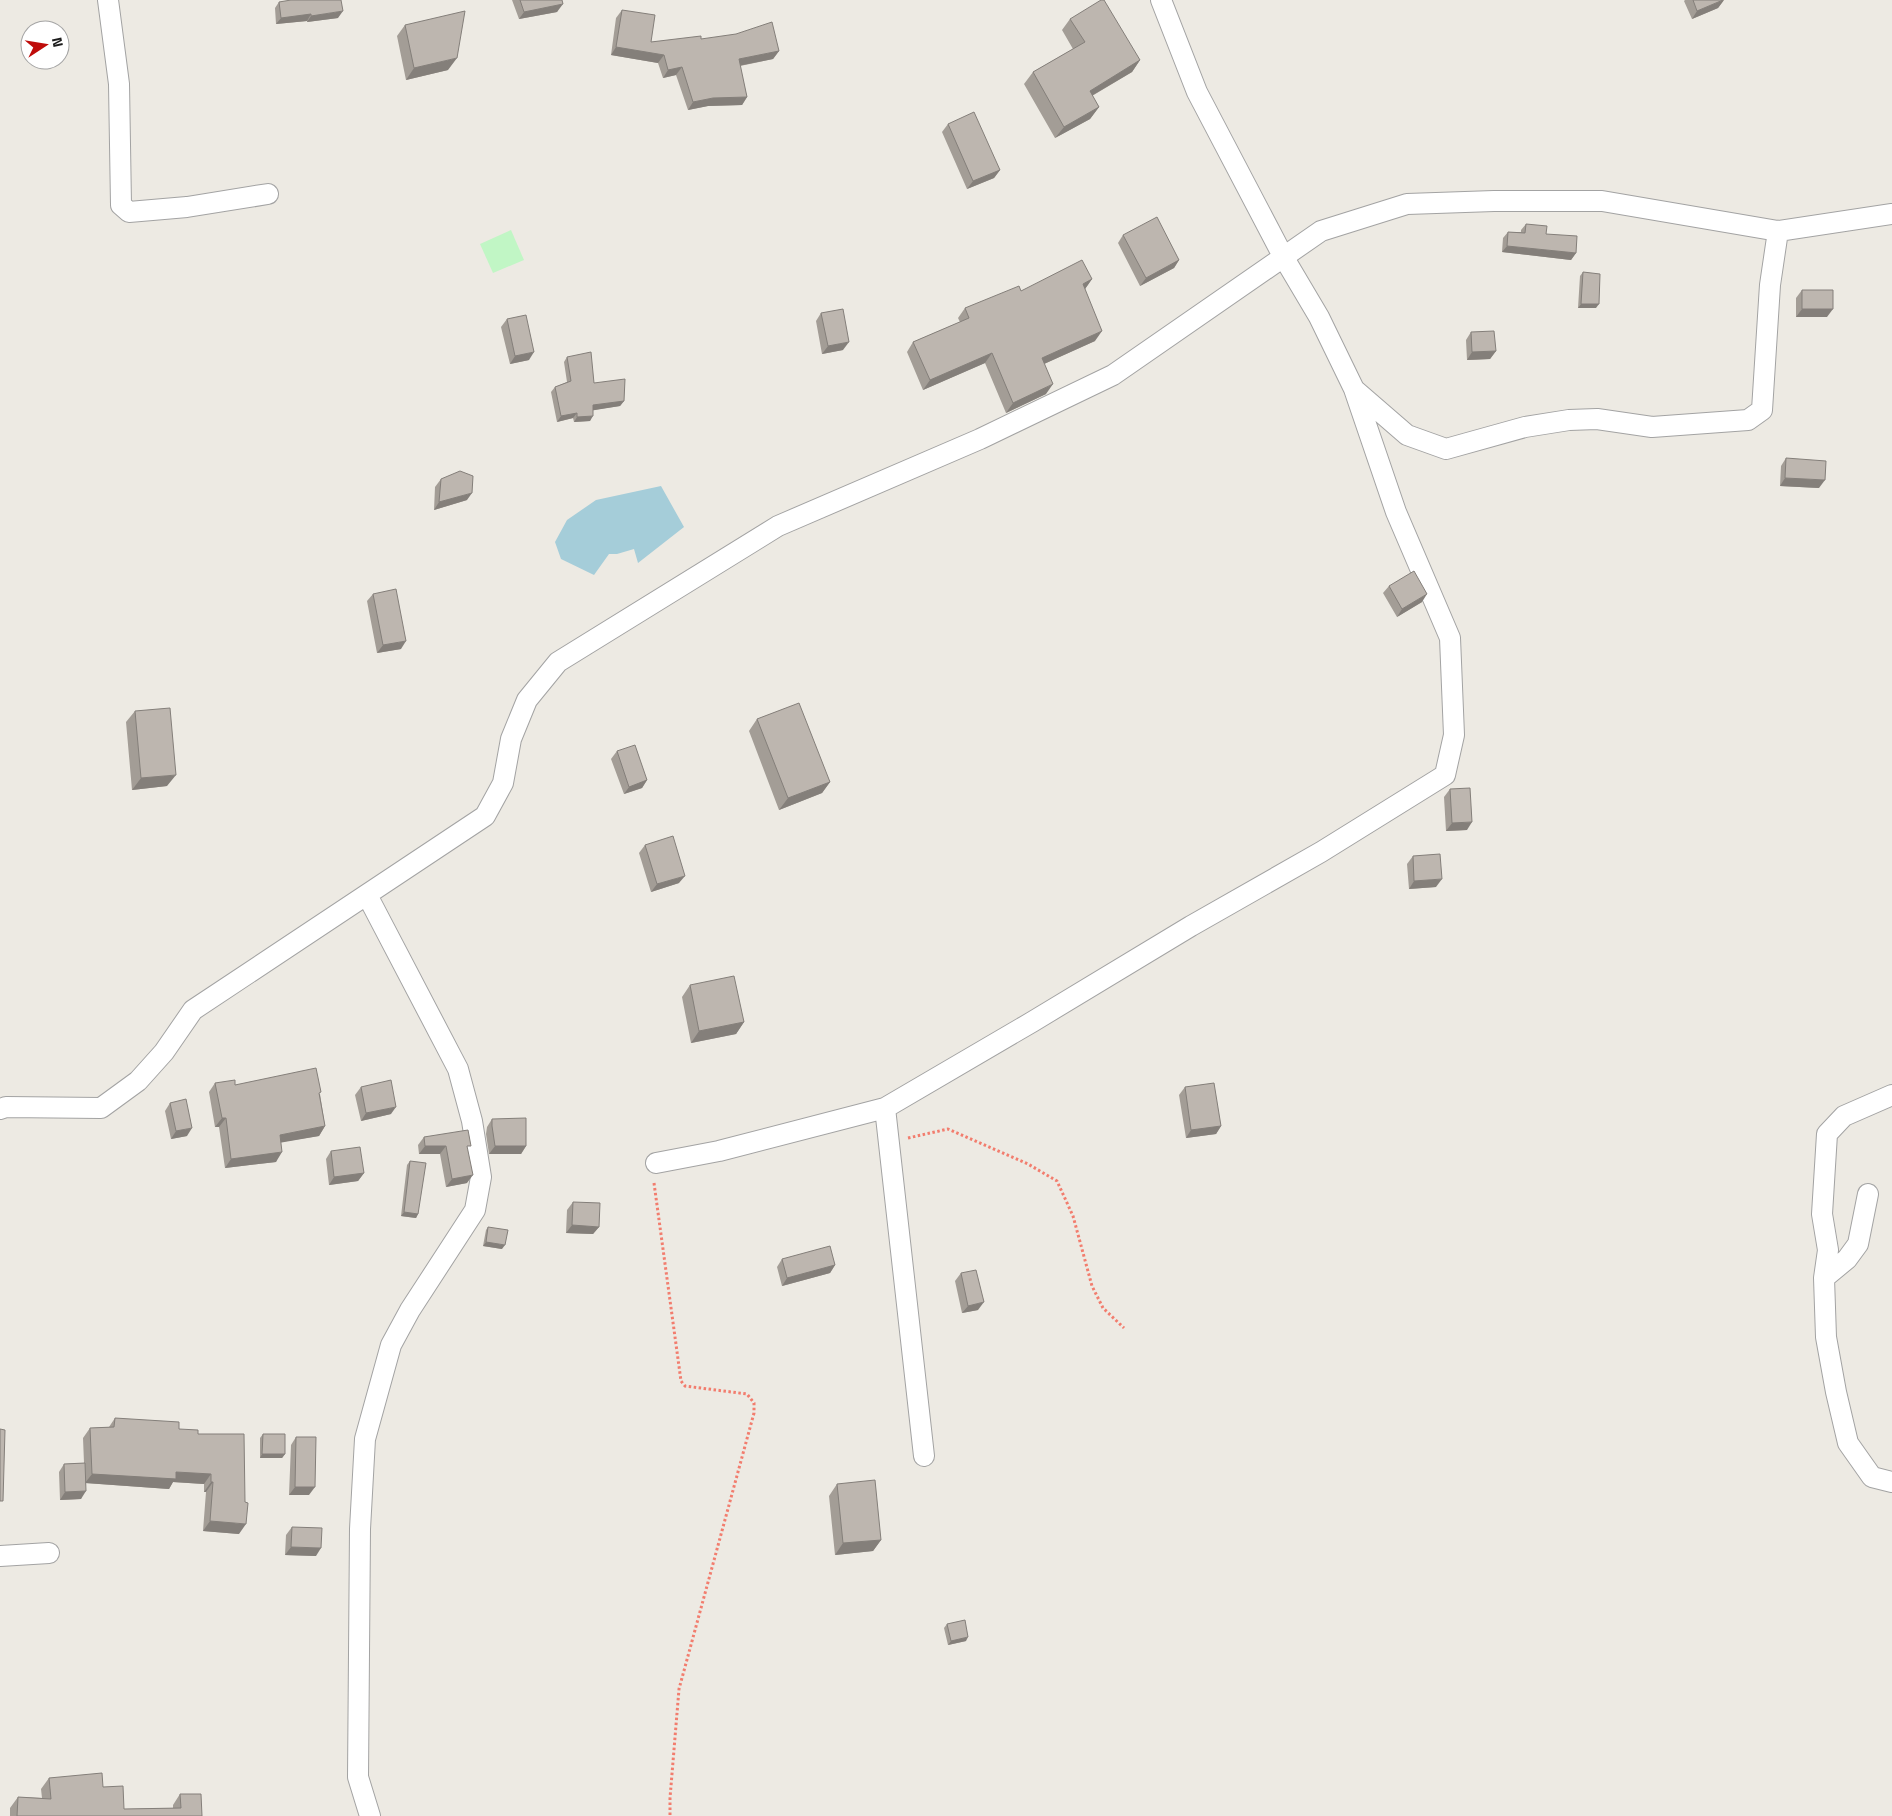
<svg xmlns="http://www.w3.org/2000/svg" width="1892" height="1816" font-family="'Titillium Web',sans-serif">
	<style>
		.park { fill: #c1f6c5 }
		.water { fill: #a5cdd9 }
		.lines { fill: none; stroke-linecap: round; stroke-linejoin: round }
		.street-casing { stroke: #a3a3a3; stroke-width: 22 }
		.path { stroke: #f27d6e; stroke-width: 3; stroke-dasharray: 2.5 2.5; stroke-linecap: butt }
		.street { stroke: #fff; stroke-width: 20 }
		.wall { fill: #a39d96 }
		.shaded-wall { fill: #847f7a }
		.building { fill: #bdb6af; stroke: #847f7a }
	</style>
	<rect width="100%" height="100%" fill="#edeae3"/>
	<path class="park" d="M511,230L524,260L493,273L480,244Z"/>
	<path class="water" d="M661,486L684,527L638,563L634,549L617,554H609L594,575L561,559L555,542L567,520L596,500Z"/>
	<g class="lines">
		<g class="street-casing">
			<path id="street" d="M108,0L119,84L121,205L129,212L187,207L268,194
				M1355,390L1407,435L1446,449L1525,427L1569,420L1597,419L1652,427L1748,420L1762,410L1770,285L1778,231
				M367,895L458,1069L472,1121L481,1177L475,1210L410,1310L391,1345L365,1439L360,1529L358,1777L370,1816
				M1892,1095L1844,1116L1827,1134L1822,1214L1828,1250L1824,1278L1826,1337L1836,1392L1848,1443L1872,1477L1892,1482
				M885,1108L924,1456
				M0,1109L6,1107L101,1108L138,1081L164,1052L193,1010L485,816L503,783L511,739L527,700L558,662L778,526L980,439L1113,375L1321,231L1407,204L1494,201H1602L1778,231L1892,214
				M656,1163L719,1151L885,1108L1032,1022L1191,926L1321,852L1445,775L1454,735L1450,638L1396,512L1354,389L1319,317L1284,258L1197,92L1161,0
				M1824,1278L1847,1259L1858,1244L1868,1194
				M0,1556L49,1553"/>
		</g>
		<path class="path" d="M908,1138L948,1129L1028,1164L1057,1181L1073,1216L1092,1286L1103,1308L1124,1328
			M654,1183L681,1381L685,1386L747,1394L754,1403V1413L679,1689L670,1798V1816"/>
		<use href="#street" class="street"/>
	</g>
	<path class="wall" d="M512,0H562L557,12L519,19Z
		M1685,0H1724L1718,8L1692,19L1684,1Z
		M279,2L338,18L307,22V21L276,24L275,8Z
		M622,10L651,42L701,39L779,51L773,59L740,66L747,97L742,105L708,106L688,110L676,75L663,78L658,63L611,55L616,18Z
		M1070,19L1140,60L1132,72L1092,96L1099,107L1090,119L1055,138L1024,84L1033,72L1073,49L1062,30Z
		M405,25L448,70L406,80L397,36Z
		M948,124L1000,170L994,178L967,189L942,132Z
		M1526,224L1546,234L1576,253L1571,260L1502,252L1503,238L1508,232H1521V230Z
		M1123,235L1179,260L1174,268L1140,286L1118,243Z
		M1583,272L1596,308H1578L1580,276Z
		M1092,279L1085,289L1095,341L1044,364L1046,394L1006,413L985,363L923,390L907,352L913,342L960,322L958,318L965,308L1021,291Z
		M1802,290L1827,317H1796V298Z
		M821,313L843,350L822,354L816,321Z
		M507,319L529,360L510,364L501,327Z
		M1471,332L1496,351L1490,359L1467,360L1466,340Z
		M567,357L594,383L624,401L620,406L593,410L590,421L574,422L573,418L557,422L551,392L555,387L567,382L564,362Z
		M1786,458L1819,488L1780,486L1781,466Z
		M441,479L467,500L434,510L435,487Z
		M1389,586L1422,602L1397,617L1383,593Z
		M373,594L401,649L377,653L367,601Z
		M135,711L167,786L132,790L126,722Z
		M757,719L830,782L822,793L779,810L749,731Z
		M617,751L647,780L642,788L624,794L611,759Z
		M1450,789L1467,830L1446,831L1444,797Z
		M645,845L679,883L651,892L639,853Z
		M1413,856L1436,887L1409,889L1407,864Z
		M690,985L744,1022L736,1034L691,1043L682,997Z
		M215,1083L320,1094L325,1126L319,1136L281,1142L276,1162L225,1168L219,1127H215L209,1092Z
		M361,1087L391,1114L361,1121L355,1095Z
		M1185,1087L1221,1126L1216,1134L1186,1138L1179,1095Z
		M170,1103L187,1136L171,1139L165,1111Z
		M492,1119L526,1146L521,1154H489L486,1134L487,1127Z
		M424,1137L468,1150L467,1183L446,1187L440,1154H419L418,1145Z
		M331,1151L364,1173L358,1181L329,1185L326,1159Z
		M410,1161L418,1214L416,1218L401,1216L407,1165Z
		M573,1202L599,1227L593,1234L566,1233L567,1210Z
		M488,1227L502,1249L483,1246L486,1230Z
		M782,1259L835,1265L830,1273L782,1286L777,1267Z
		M961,1273L978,1310L962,1313L955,1281Z
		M115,1418L179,1429L198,1434L239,1534L203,1531L206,1492H204V1484L173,1482L169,1489L86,1483L81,1499L60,1500L59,1472L64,1464L84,1463L83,1438L90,1428L109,1427Z
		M263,1434L285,1454L282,1458H260V1438Z
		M296,1437L309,1495H289L291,1445Z
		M837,1484L881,1540L873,1551L835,1555L829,1496Z
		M292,1527L316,1556L285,1555L286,1535Z
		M947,1624L966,1641L948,1645L944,1628Z
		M49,1778L103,1787L124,1809L173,1808V1805L180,1794L202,1816H10V1808L18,1797L42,1798L41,1789Z"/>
	<path class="shaded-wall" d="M1724,0L1718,8L1692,19L1697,11Z
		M563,4L557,12L519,19L524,12Z
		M343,11L338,18L307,22L311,16Z
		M311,14L307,21L276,24L281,18Z
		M616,47L664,55L658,63L611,55Z
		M779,51L773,59L733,67L739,59Z
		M457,58L448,70L406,80L414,68Z
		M1140,60L1132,72L1081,102L1090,91Z
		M682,67L676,75L663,78L668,70Z
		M747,97L742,105L708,106L688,110L693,102L713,98Z
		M1099,107L1090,119L1055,138L1064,127Z
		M1000,170L994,178L967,189L973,181Z
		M1507,246L1576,253L1571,260L1502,252Z
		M1179,260L1174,268L1140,286L1146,278Z
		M1092,279L1085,289L1083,284Z
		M1581,304H1599L1596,308H1578Z
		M1802,309H1833L1827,317H1796Z
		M1102,331L1095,341L1035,368L1042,358Z
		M849,342L843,350L822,354L828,346Z
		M1496,351L1490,359L1467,360L1472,352Z
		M534,352L529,360L510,364L515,356Z
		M992,353L985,363L923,390L930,380Z
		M1053,384L1046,394L1006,413L1013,403Z
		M624,401L620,406L589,411L593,405Z
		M577,413L573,418L557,422L561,416Z
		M593,416L590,421L574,422L577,417Z
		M1785,478L1825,480L1819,488L1780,486Z
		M472,493L467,500L434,510L439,502Z
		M1427,594L1422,602L1397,617L1402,609Z
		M406,641L401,649L377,653L383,645Z
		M176,775L167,786L132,790L141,778Z
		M647,780L642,788L624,794L629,787Z
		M830,782L822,793L779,810L788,798Z
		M1472,822L1467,830L1446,831L1452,823Z
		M685,876L679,883L651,892L657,884Z
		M1442,879L1436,887L1409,889L1414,881Z
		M744,1022L736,1034L691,1043L699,1031Z
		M396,1107L391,1114L361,1121L366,1113Z
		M222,1118H226L219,1127H215Z
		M325,1126L319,1136L273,1144L280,1135Z
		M1221,1126L1216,1134L1186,1138L1191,1130Z
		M192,1128L187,1136L171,1139L176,1131Z
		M425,1146H446L440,1154H419Z
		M495,1146H526L521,1154H489Z
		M282,1152L276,1162L225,1168L231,1159Z
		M364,1173L358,1181L329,1185L334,1177Z
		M473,1175L467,1183L446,1187L452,1179Z
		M404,1212L418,1214L416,1218L401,1216Z
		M572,1225L599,1227L593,1234L566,1233Z
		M486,1242L505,1245L502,1249L483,1246Z
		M835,1265L830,1273L782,1286L787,1278Z
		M984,1302L978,1310L962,1313L968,1306Z
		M262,1454H285L282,1458H260Z
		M176,1472L211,1474L204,1484L173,1482L169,1489L85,1483L92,1474Z
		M211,1482H213L206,1492H204Z
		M295,1487H315L309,1495H289Z
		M86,1491L81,1499L60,1500L65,1492Z
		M210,1521L246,1524L239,1534L203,1531Z
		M881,1540L873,1551L835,1555L843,1543Z
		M291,1547L321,1548L316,1556L285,1555Z
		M968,1637L966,1641L948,1645L951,1641Z"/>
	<path class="building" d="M291,0H341L343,11L311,16V14L281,18L279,2Z
		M520,0H562L563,4L524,12Z
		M1101,0H1104L1140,60L1090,91L1099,107L1064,127L1033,72L1085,42L1070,19Z
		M1693,0H1723L1697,11Z
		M622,10L655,15L651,42L701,36V39L736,34L772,22L779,51L739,59L747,97L713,98L693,102L682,67L668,70L664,55L616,47Z
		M465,11L457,58L414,68L405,25Z
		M974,112L1000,170L973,181L948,124Z
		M1157,217L1179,260L1146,278L1123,235Z
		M1526,224L1547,226L1546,234L1577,236L1576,253L1507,246L1508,232L1525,233Z
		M1082,260L1092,279L1083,284L1102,331L1042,358L1053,384L1013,403L992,353L930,380L913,342L969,318L965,308L1019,286L1021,291Z
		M1583,272L1600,274L1599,304H1581Z
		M1802,290H1833V309H1802Z
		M843,309L849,342L828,346L821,313Z
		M526,315L534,352L515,356L507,319Z
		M1494,331L1496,351L1472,352L1471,332Z
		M591,352L594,383L625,379L624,401L593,405V416L577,417V413L561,416L555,387L571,381L567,357Z
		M1786,458L1826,461L1825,480L1785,478Z
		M460,471L473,476L472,493L439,502L441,479Z
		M1414,571L1427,594L1402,609L1389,586Z
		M396,589L406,641L383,645L373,594Z
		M799,703L830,782L788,798L757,719Z
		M170,708L176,775L141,778L135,711Z
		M635,745L647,780L629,787L617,751Z
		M1470,788L1472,822L1452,823L1450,789Z
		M673,836L685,876L657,884L645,845Z
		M1440,854L1442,879L1414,881L1413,856Z
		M734,976L744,1022L699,1031L690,985Z
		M316,1068L321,1092L319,1093L325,1126L280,1135L282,1152L231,1159L226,1118H222L215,1083L235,1080V1085Z
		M391,1080L396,1107L366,1113L361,1087Z
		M1214,1083L1221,1126L1191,1130L1185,1087Z
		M186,1099L192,1128L176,1131L170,1103Z
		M526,1118V1146H495L492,1126V1119Z
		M468,1130L471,1146H467L473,1175L452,1179L446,1146H425L424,1137Z
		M360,1147L364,1173L334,1177L331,1151Z
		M410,1161L426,1163L418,1214L404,1212Z
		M573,1202L600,1203L599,1227L572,1225Z
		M488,1227L508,1230L505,1245L486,1242Z
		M830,1246L835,1265L787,1278L782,1259Z
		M976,1270L984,1302L968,1306L961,1273Z
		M115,1418L179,1422V1429L198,1430V1434H244L245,1502L248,1503L246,1524L210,1521L213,1482H211V1474L176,1472V1479L92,1474L90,1428L114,1427Z
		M0,1429L5,1430L3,1501H0Z
		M263,1434H285V1454H262Z
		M296,1437H316L315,1487H295Z
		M85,1463L86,1491L65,1492L64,1464Z
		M875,1480L881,1540L843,1543L837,1484Z
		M292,1527L322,1528L321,1548L291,1547Z
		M965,1620L968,1637L951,1641L947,1624Z
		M102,1773L103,1787L123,1786L124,1809L181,1808L180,1794H201L202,1816H17L18,1797L51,1799L49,1778Z"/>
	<g transform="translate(45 45) rotate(78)"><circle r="24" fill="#ffffff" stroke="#a4a4a4"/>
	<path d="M0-4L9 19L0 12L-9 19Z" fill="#bf0c0a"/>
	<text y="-8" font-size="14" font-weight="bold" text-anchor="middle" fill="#1c1c1c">N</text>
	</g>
</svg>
